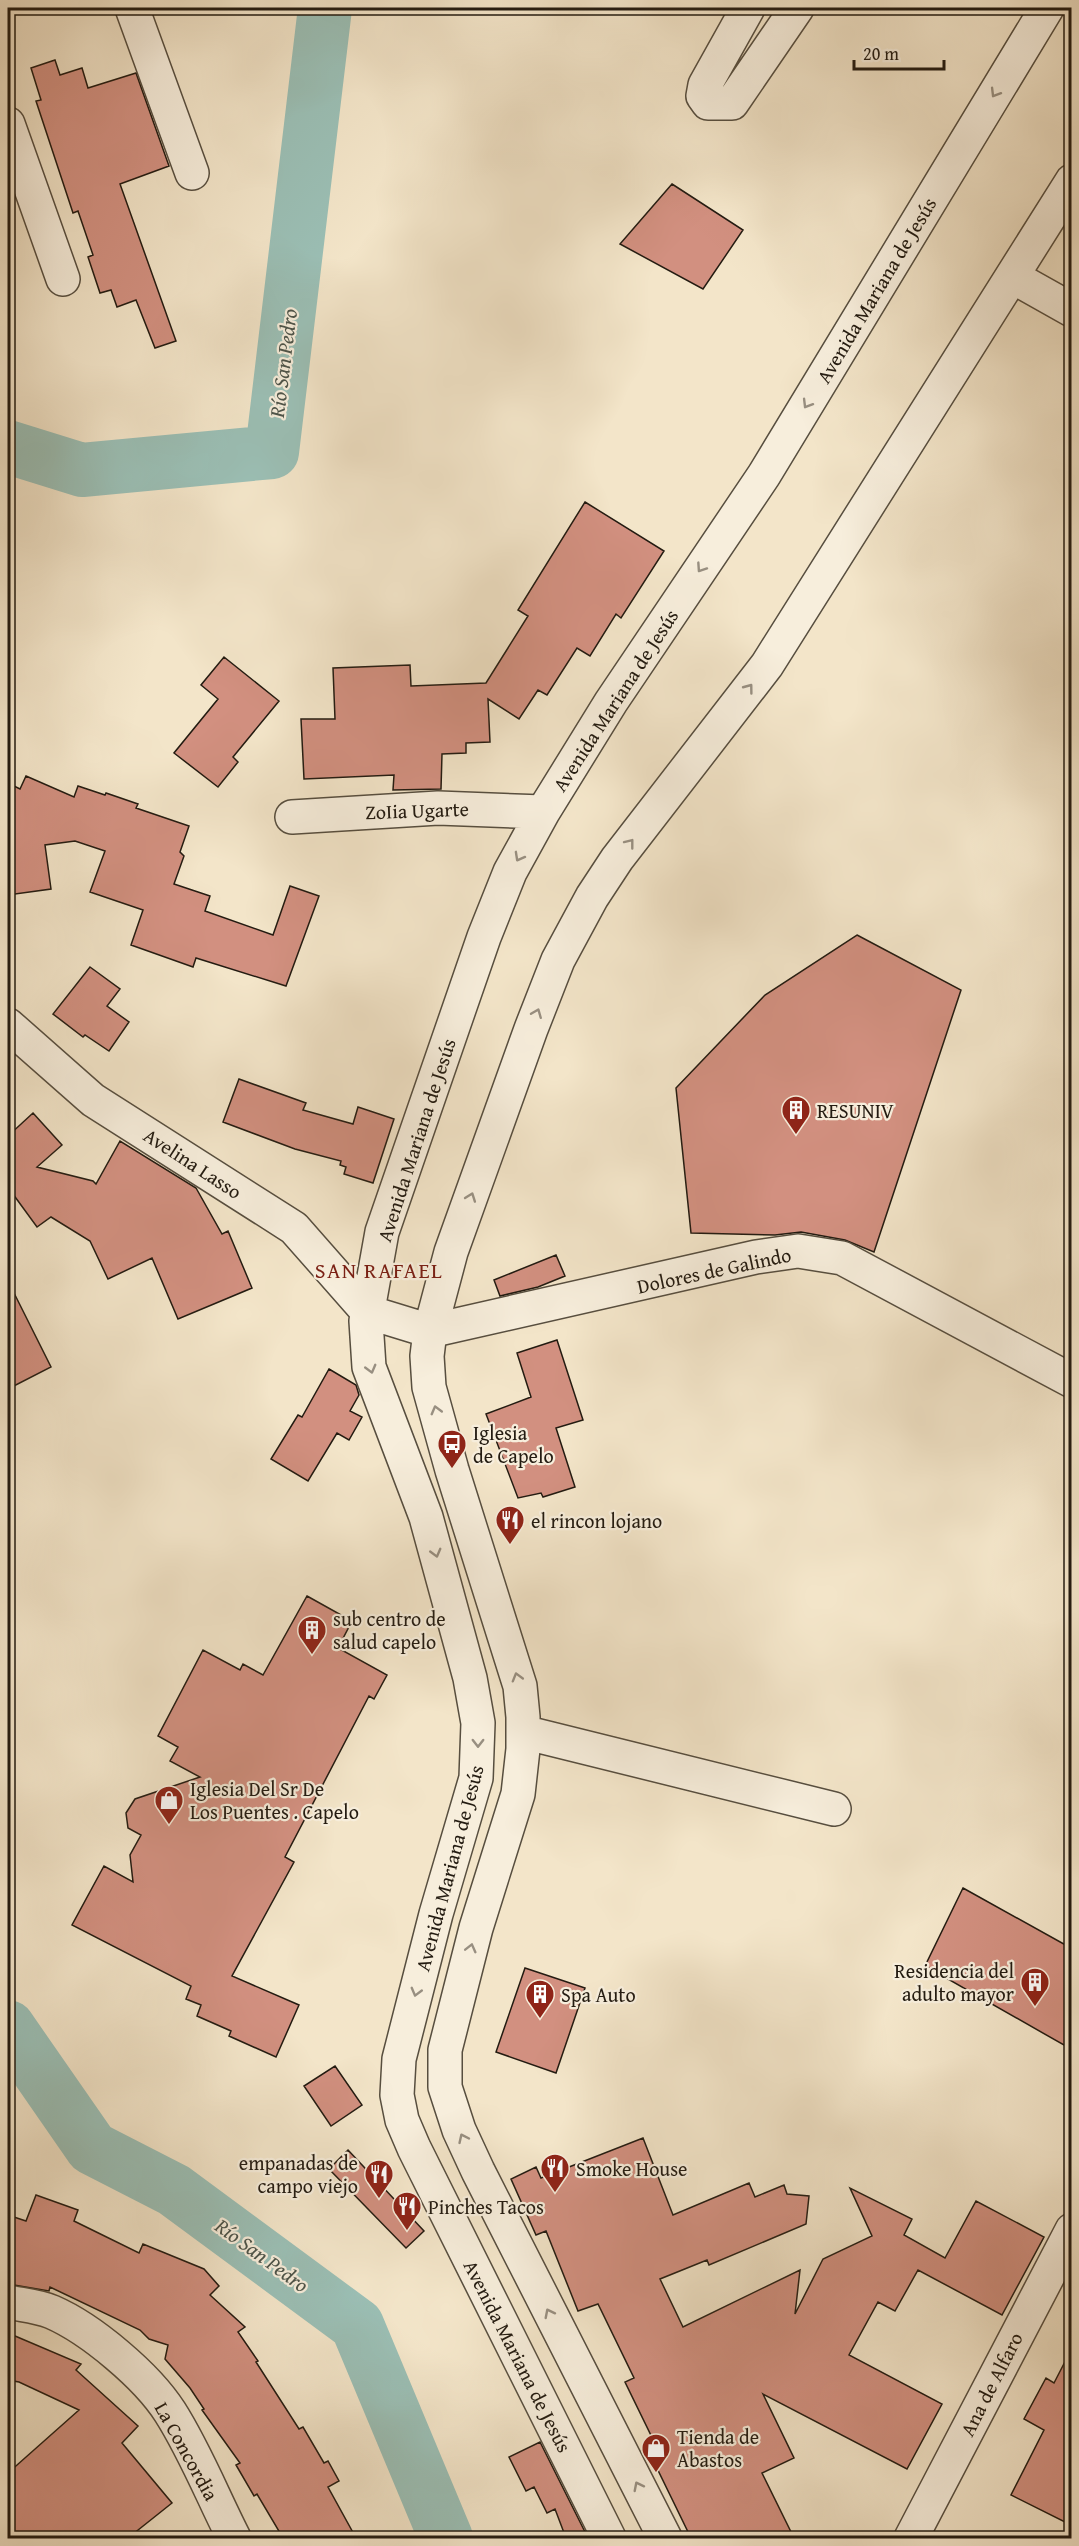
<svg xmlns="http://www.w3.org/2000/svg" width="1079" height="2546" font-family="'Gentium Book Plus',serif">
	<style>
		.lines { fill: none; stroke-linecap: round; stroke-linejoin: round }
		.river { stroke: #9bbfb5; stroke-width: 54 }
		.building { fill: #d29080; stroke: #231b11; stroke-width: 1.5 }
		.minor-casing { stroke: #574e3f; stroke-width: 36 }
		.minor { stroke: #f7eedc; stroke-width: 33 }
		.oneway { stroke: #988f81 }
		.labels { text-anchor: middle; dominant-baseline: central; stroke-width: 4.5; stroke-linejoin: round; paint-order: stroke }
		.street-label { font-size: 20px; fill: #231b11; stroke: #f7eedc }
		.poi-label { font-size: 20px; fill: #231b11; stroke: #f7eedc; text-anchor: start }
		.water-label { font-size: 21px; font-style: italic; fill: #4d544a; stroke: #f7eedc }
		.quarter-label { font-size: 22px; letter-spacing: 1.5px; fill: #7a1f14; stroke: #f7eedc }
	</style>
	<rect width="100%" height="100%" fill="#f3e5c9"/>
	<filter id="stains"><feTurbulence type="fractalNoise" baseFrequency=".00333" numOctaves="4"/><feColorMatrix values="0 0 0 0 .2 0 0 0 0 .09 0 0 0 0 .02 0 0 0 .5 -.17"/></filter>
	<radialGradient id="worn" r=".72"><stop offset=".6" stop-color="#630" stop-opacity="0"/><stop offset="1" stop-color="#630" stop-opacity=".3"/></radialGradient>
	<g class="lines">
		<path class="river" d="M8,447L82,470L272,452L325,8
			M8,2027L92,2148L174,2190L357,2325L446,2538"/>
	</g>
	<path class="building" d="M55,60L60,75L82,68L88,88L136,73L169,166L120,184L176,341L155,348L136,300L117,307L111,290L100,293L88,257L93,255L78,211L73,213L36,101L41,100L31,68Z
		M672,184L743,230L703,289L620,244Z
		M585,502L664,551L621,618L616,614L590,656L577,648L547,695L538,690L519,719L488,699L490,742L466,743V753L442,754L441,789L393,790L394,775L304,779L301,719H335L333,668L410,665L411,686L486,683L528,616L518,610Z
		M224,657L279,701L233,757L238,762L218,787L174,753L218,699L201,685Z
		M26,776L74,797L78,786L105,795L106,793L138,804L136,808L189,826L180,852L184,856L174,884L210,896L205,911L273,935L290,886L319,896L286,986L196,958L193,967L131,945L143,910L90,892L105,851L75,841L45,845L51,889L8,895V783L20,789Z
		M857,935L961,990L874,1252L845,1240L801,1232L775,1235L691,1233L676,1088L765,995Z
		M90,967L120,989L107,1006L129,1022L109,1051L85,1035L83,1037L53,1014Z
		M239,1079L306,1103L303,1110L353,1124L358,1107L394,1119L373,1183L344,1174L346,1167L340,1165L341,1161L295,1149L223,1122Z
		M33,1113L62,1145L37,1167L93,1181L96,1184L120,1141L196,1188L222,1234L228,1231L252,1288L178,1319L152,1258L108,1279L90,1241L51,1217L37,1227L10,1190L8,1192V1136Z
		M556,1255L565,1276L538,1287L500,1296L494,1280Z
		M8,1281L51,1367L8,1389Z
		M557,1340L583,1420L556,1428L575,1487L543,1497L541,1493L518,1498L486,1414L531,1397L517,1353Z
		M329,1369L356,1385L359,1395L350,1411L362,1417L349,1440L337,1433L308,1481L271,1459L298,1415L302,1417Z
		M307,1596L352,1621L338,1648L387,1675L374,1699L369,1696L285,1857L294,1862L232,1976L299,2005L276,2057L229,2036L231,2031L197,2016L201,2005L186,1999L191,1986L72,1925L104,1866L133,1882L130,1855L141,1835L128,1828L126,1813L135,1799L200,1777L170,1761L178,1747L158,1736L203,1650L240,1670L243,1664L263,1675Z
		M963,1888L1071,1948V2049L925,1966Z
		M525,1968L585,1988L556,2073L496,2052Z
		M335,2066L362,2105L331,2126L304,2086Z
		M643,2138L673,2215L749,2183L755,2197L784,2185L787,2194L809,2196L806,2224L709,2265L707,2260L660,2279L683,2327L800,2270L795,2314L823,2259L872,2236L850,2188L912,2219L904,2235L945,2258L976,2201L1044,2237L1002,2315L918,2270L895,2311L878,2302L849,2355L942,2404L907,2469L763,2394L794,2458L762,2473L794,2538H691L654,2462L662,2458L625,2382L634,2378L598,2304L578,2311L546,2231L536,2235L511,2179L536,2167L541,2178Z
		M348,2150L424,2231L406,2248L329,2169Z
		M36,2195L78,2210L74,2221L139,2253L143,2244L204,2269L219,2286L210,2295L245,2327L238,2332L258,2361L256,2362L299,2429L303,2427L324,2463L328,2461L339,2481L328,2487L356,2538H283L257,2494L254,2496L236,2465L240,2463L202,2410L204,2409L190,2388L165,2359L168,2345L149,2339L140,2330L50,2287L49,2291L8,2284V2215L26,2221Z
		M8,2333L81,2364L76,2370L138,2426L122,2443L172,2503L128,2538H8V2473L79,2410L19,2382L8,2380Z
		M1071,2350V2525L1011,2495L1044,2430L1024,2419L1046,2378L1054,2383Z
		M540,2442L588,2538H566L555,2509L547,2513L534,2487L526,2491L509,2457Z"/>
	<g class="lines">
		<g class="minor-casing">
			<path id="minor" d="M132,8L192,173
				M748,8L705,85L703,96L708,103H732L797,8
				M8,124L63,279
				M1013,277L1072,310
				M292,817L438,808L543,812
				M8,1025L93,1100L294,1228L368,1312
				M368,1312L430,1331L756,1257L798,1251L842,1258L1072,1381
				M523,1732L834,1809
				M8,2302C22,2305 38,2306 52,2312C91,2329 147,2376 170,2412C195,2451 213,2497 234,2538
				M609,2538L414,2148L402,2120L397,2095L399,2059L436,1914L476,1778L478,1723L470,1678L426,1517L369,1367L366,1321L382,1232L484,937L510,872L543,812L611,702L764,475L1047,8
				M665,2538L478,2171L459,2130L445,2087V2050L476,1928L518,1794L523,1749V1717L520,1686L452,1470L429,1387L427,1356L430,1331L451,1252L531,1029L558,960L592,897L617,859L767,665L1072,181
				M911,2538L1072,2230"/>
		</g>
		<use href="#minor" class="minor"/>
	</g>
	<defs><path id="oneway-chevron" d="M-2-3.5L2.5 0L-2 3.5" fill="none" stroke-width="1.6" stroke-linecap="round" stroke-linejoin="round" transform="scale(1.5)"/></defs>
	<g class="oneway">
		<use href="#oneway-chevron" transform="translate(995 93) rotate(121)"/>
		<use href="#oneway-chevron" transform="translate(807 404) rotate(121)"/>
		<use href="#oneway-chevron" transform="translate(701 568) rotate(124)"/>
		<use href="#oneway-chevron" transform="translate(749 688) rotate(-53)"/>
		<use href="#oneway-chevron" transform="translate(630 843) rotate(-52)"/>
		<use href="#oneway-chevron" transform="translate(519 857) rotate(119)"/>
		<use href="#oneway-chevron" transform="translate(537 1013) rotate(-68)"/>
		<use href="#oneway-chevron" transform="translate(471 1197) rotate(-70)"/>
		<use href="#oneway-chevron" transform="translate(371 1369) rotate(75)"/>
		<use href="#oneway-chevron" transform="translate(436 1410) rotate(-105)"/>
		<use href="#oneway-chevron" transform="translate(436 1553) rotate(75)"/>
		<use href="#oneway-chevron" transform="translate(517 1677) rotate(-106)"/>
		<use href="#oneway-chevron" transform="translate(478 1743) rotate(90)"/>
		<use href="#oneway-chevron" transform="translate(471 1948) rotate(-76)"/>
		<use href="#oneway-chevron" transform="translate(416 1992) rotate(105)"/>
		<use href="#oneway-chevron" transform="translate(463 2138) rotate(-115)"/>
		<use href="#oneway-chevron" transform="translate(549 2313) rotate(-117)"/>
		<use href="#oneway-chevron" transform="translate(638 2486) rotate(-117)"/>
	</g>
	<defs>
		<g id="building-pin" transform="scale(1.5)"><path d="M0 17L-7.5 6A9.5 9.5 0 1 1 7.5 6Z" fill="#8f2418" stroke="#f7eedc"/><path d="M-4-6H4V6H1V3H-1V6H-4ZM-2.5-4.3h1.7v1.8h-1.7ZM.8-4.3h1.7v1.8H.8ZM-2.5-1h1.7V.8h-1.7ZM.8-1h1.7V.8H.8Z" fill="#fff"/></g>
		<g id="bus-pin" transform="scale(1.5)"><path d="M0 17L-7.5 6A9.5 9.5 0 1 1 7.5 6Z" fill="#8f2418" stroke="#f7eedc"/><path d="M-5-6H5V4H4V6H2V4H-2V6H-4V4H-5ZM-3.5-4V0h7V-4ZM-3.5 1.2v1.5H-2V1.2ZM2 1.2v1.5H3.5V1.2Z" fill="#fff"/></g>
		<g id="restaurant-pin" transform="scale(1.5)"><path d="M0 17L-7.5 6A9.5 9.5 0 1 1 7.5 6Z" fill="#8f2418" stroke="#f7eedc"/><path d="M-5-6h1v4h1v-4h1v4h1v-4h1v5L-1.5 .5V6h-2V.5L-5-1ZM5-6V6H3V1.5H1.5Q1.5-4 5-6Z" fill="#fff"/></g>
		<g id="shop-pin" transform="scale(1.5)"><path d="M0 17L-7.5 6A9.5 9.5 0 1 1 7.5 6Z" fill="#8f2418" stroke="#f7eedc"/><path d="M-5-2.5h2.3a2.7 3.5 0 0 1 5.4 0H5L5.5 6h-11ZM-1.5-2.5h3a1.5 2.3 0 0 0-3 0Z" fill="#fff"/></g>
	</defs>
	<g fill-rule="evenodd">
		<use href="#building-pin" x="796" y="1110"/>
		<use href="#bus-pin" x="452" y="1444"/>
		<use href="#restaurant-pin" x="510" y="1520"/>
		<use href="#building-pin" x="312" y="1630"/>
		<use href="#shop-pin" x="169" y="1800"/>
		<use href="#building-pin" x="1035" y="1982"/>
		<use href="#building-pin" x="540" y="1994"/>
		<use href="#restaurant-pin" x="555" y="2168"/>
		<use href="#restaurant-pin" x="379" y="2174"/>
		<use href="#restaurant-pin" x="407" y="2206"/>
		<use href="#shop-pin" x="656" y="2448"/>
	</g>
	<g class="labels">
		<g class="street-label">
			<text transform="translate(876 290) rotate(-59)">Avenida Mariana de Jesús</text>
			<text transform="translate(615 700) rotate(-57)">Avenida Mariana de Jesús</text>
			<text transform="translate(417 810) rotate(-2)">ZoIia Ugarte</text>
			<text transform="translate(416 1140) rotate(-72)">Avenida Mariana de Jesús</text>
			<text transform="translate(193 1163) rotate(33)">Avelina Lasso</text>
			<text transform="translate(714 1270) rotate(-12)">Dolores de Galindo</text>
			<text transform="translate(449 1868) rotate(-75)">Avenida Mariana de Jesús</text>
			<text transform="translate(518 2356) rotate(63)">Avenida Mariana de Jesús</text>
			<text transform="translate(991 2384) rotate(-63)">Ana de Alfaro</text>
			<text transform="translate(187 2451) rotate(61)">La Concordia</text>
		</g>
		<g class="poi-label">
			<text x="817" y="1110">RESUNIV</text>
			<text x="473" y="1432">Iglesia<tspan x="473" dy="23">de Capelo</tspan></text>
			<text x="531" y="1520">el rincon lojano</text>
			<text x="333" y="1618">sub centro de<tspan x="333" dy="23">salud capelo</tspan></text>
			<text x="190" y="1788">Iglesia Del Sr De<tspan x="190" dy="23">Los Puentes . Capelo</tspan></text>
			<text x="1014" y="1970" text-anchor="end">Residencia del<tspan x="1014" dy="23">adulto mayor</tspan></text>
			<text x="561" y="1994">Spa Auto</text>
			<text x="358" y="2162" text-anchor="end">empanadas de<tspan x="358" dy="23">campo viejo</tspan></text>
			<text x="576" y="2168">Smoke House</text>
			<text x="428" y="2206">Pinches Tacos</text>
			<text x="677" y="2436">Tienda de<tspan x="677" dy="23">Abastos</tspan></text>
		</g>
		<g class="water-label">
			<text transform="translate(283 363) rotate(-83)">Río San Pedro</text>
			<text transform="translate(262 2255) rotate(36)">Río San Pedro</text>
		</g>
		<g class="quarter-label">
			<text x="379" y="1270">SAN RAFAEL</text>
		</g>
	</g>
	<rect width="1079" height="2546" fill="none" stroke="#f3e5c9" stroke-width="30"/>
	<rect x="9" y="9" width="1061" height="2528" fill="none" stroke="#231b11" stroke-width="3"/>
	<rect x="15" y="15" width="1049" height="2516" fill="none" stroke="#231b11" stroke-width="1.5"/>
	<path d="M854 60v9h90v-9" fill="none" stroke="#231b11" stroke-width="3"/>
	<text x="863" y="60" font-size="18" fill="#231b11" stroke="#f7eedc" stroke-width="4.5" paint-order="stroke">20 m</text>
	<rect width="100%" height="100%" filter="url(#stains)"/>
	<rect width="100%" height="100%" fill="url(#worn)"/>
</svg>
